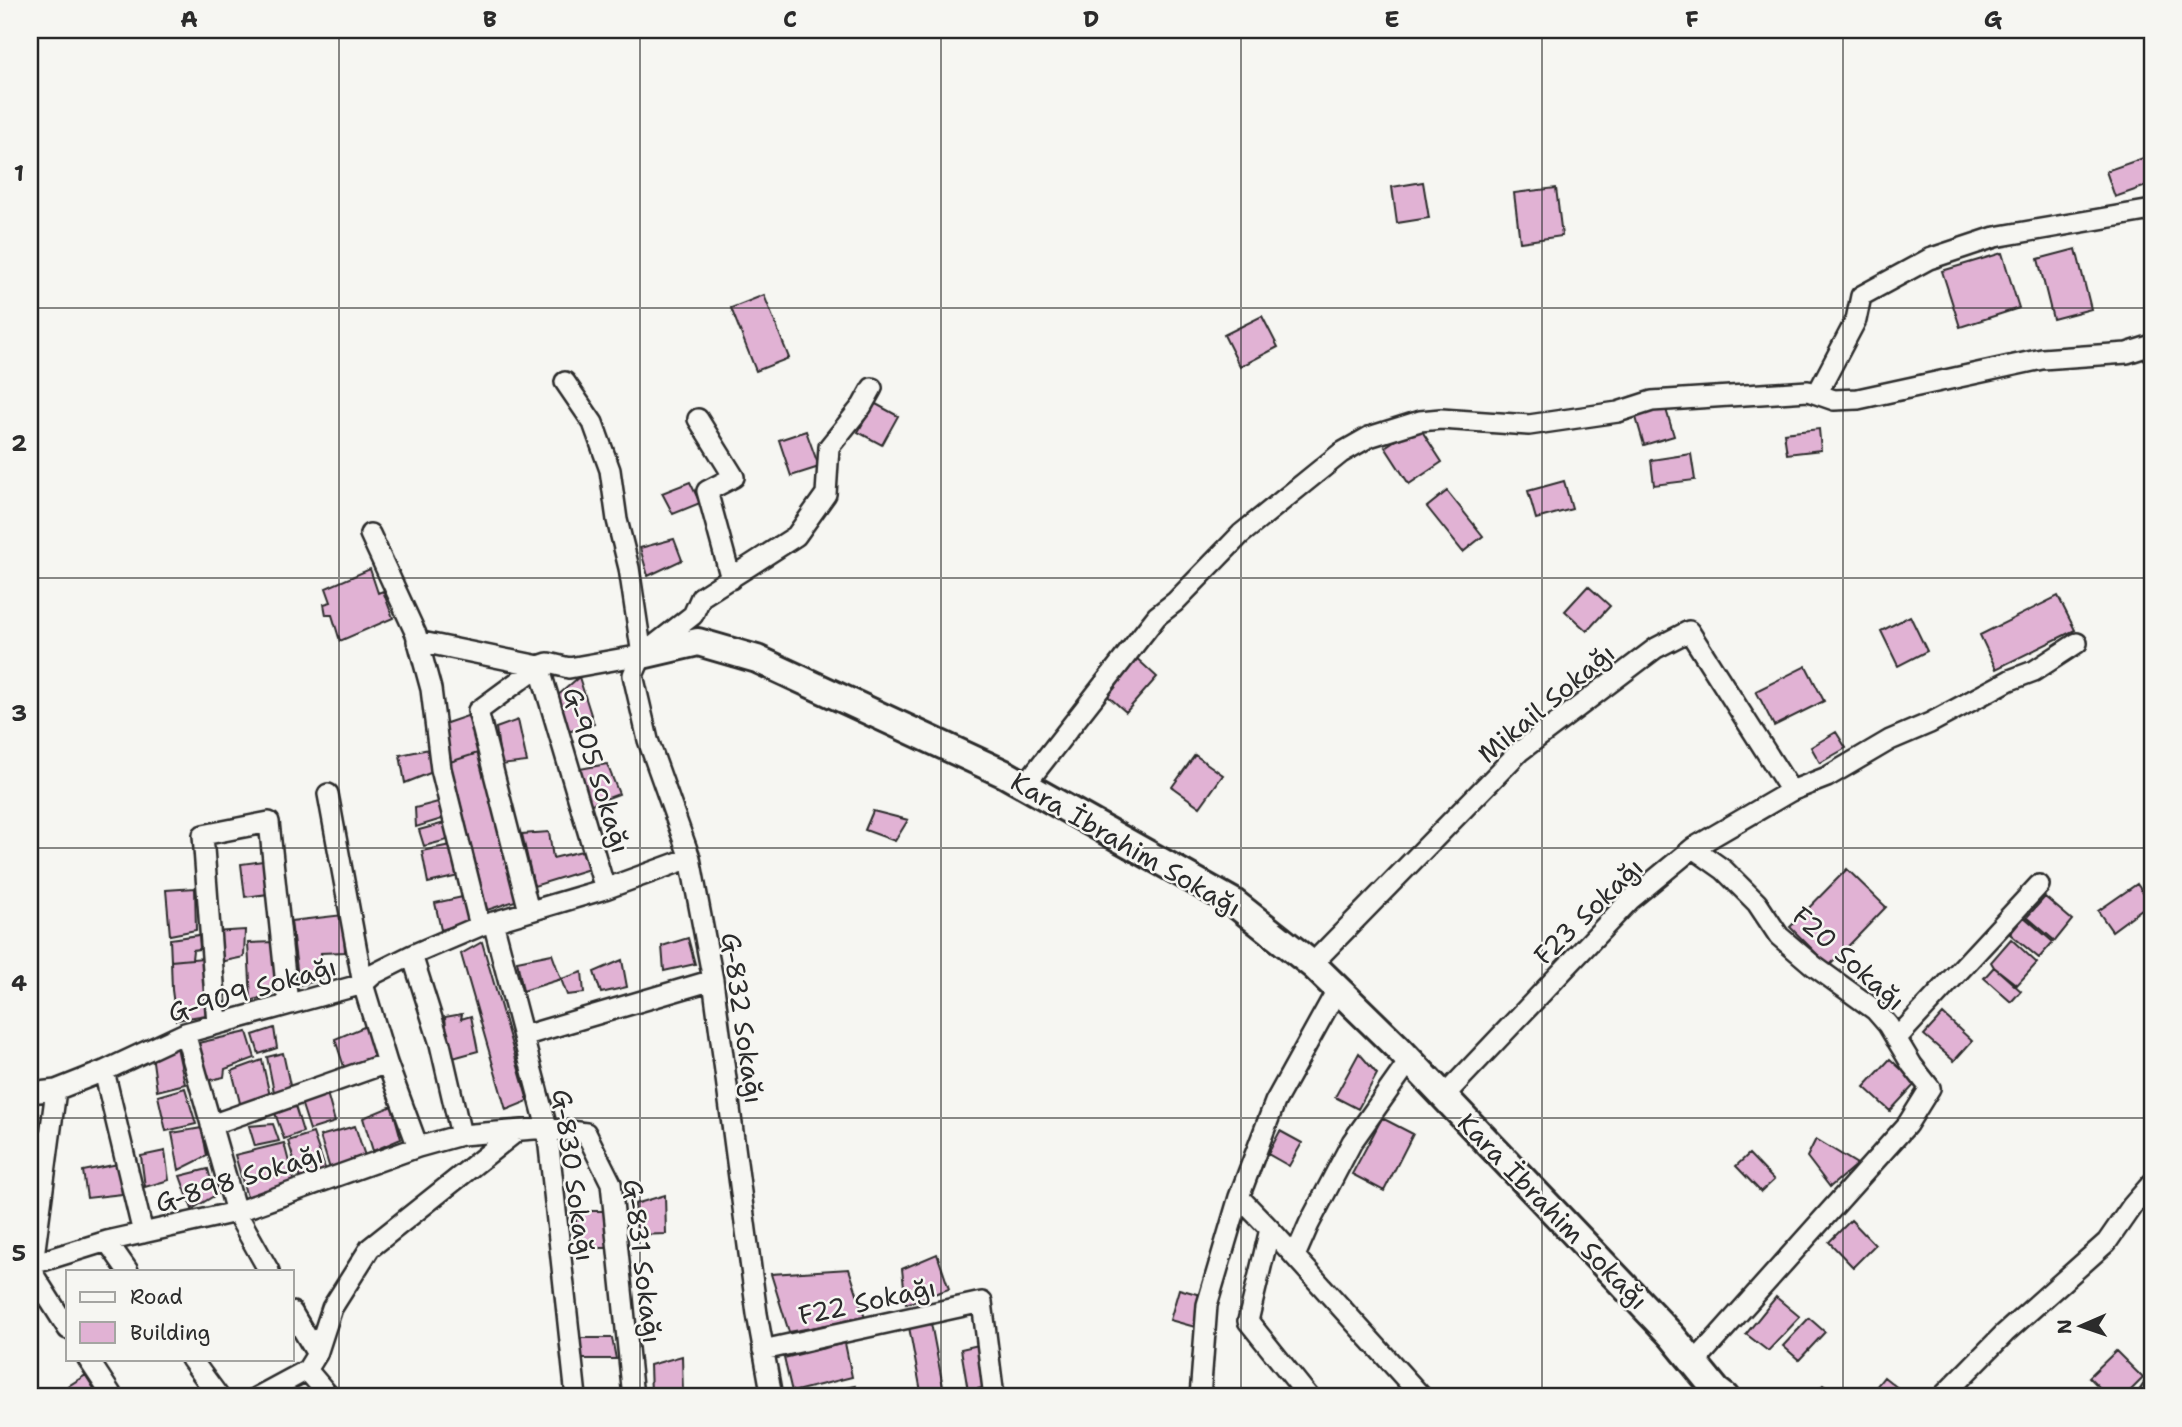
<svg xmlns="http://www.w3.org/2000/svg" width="2182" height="1427" font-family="'Shantell Sans',sans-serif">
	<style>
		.building { fill: #e1b2d4; stroke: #2b2b2b; stroke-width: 2 }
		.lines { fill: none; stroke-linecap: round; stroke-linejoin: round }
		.street-casing { stroke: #2b2b2b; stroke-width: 24 }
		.secondary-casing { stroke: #2b2b2b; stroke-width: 32 }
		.street { stroke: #f6f6f2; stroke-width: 19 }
		.secondary { stroke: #f6f6f2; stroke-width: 26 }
		.grid { fill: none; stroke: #2b2b2b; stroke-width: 2; stroke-opacity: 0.55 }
		.labels { text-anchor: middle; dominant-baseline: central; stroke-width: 5; stroke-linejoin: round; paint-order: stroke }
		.street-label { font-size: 26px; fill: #2b2b2b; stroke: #f6f6f2 }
		.neatline { fill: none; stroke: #2b2b2b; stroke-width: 2.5 }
		.grid-label { font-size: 23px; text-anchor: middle; font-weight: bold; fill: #2b2b2b }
	</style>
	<rect width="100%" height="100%" fill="#f6f6f2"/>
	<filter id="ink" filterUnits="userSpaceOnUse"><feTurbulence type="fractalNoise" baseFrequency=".0143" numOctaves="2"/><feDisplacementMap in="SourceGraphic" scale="14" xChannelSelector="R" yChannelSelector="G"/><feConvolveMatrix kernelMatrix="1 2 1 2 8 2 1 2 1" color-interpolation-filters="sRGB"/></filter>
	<g filter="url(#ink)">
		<path class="building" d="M2146,157L2152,177V184L2115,197L2106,171Z
			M1423,182L1429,218L1397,223L1392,187Z
			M1556,188L1562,236L1520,242L1514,193Z
			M2076,249L2091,309L2053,319L2038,259Z
			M2002,253L2019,308L1960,327L1942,271Z
			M764,295L789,358L756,371L731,308Z
			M1262,316L1278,347L1240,367L1224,335Z
			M874,403L898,416L882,445L858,432Z
			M1665,406L1674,436L1644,445L1635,414Z
			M1418,425L1442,462L1409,484L1385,447Z
			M1819,429L1821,450L1787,454L1784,433Z
			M806,431L819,467L791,476L779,440Z
			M1691,454L1695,480L1654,485L1651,460Z
			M1564,481L1572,509L1536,519L1528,491Z
			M690,482L700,503L673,514L662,493Z
			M1447,491L1483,536L1463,552L1427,507Z
			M674,539L682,560L648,576L640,548Z
			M370,569L378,593L383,591L393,618L340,641L332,615H326L324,604L331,602L326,588Z
			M1588,586L1610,606L1587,631L1565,611Z
			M2058,596L2075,630L1996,669L1980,635Z
			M1910,616L1927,651L1898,666L1881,631Z
			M1133,655L1157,677L1126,712L1102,691Z
			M1806,666L1824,701L1774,726L1756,691Z
			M579,677L594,724L568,732L556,697Z
			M470,715L481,752L450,762L441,725Z
			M518,720L527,762L501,765L496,728Z
			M1836,732L1846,748L1820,763L1811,747Z
			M434,748L435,771L405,783L400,755Z
			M481,752L518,900L487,910L450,762Z
			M1195,755L1223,775L1200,807L1172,787Z
			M607,764L619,794L589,805L580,769Z
			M442,801L445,818L416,827L415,808Z
			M873,811L908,820L895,841L865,830Z
			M452,821L455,838L424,846L419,830Z
			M549,832L553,858L582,851L589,869L534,886L522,834Z
			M455,844L463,875L428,883L422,851Z
			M271,860L268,894L245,897L241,864Z
			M1847,869L1886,907L1829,966L1790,927Z
			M2137,884L2150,903L2112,931L2098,911Z
			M195,888L196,930L170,935L166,890Z
			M467,896L470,921L441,930L435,903Z
			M2045,897L2072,920L2055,941L2027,917Z
			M343,915L345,952L321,953L322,980L299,985L291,921Z
			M2024,917L2053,942L2039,958L2010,934Z
			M245,930L244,957L220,962L213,932Z
			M199,935L200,949L193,950L192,959L171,961L170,939Z
			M688,938L695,964L664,971L662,946Z
			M2011,939L2037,963L2017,985L1994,967L1991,962Z
			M275,942L282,990L251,1001L248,943Z
			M482,942L528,1101L506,1110L461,954Z
			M552,954L561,979L523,991L517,961Z
			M203,958L206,1015L176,1020L172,990L171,961Z
			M622,960L627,987L601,993L594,972Z
			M1994,967L2021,991L2011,1002L1984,978Z
			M582,972L584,993L567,995L561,979Z
			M462,1014L461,1019L471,1016L478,1051L453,1058L447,1035L445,1017Z
			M1943,1014L1972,1041L1954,1061L1924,1035Z
			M366,1026L376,1057L345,1070L335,1039Z
			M274,1028L277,1048L259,1054L253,1035Z
			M247,1032L255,1058L225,1069L224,1077L206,1081L198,1043Z
			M177,1047L185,1084L157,1091L152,1054Z
			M283,1053L291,1090L275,1097L267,1057Z
			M1359,1053L1377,1074L1358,1109L1335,1097Z
			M1890,1059L1916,1083L1890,1111L1864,1087Z
			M262,1060L270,1096L241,1107L232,1071Z
			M185,1088L196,1124L166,1131L158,1096Z
			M327,1093L335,1122L310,1130L301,1102Z
			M295,1106L303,1132L284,1139L275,1113Z
			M392,1106L401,1139L373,1151L363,1118Z
			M1382,1118L1413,1134L1384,1191L1352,1174Z
			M273,1124L279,1141L255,1146L249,1126Z
			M355,1126L365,1156L330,1169L320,1136Z
			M202,1128L207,1156L179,1170L172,1133Z
			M1280,1131L1302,1143L1289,1166L1268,1154Z
			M313,1133L326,1171L300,1179L288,1141Z
			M30,1136H40L35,1167H30Z
			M1816,1139L1857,1164L1830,1187L1807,1157Z
			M284,1143L294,1182L247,1197L235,1155Z
			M165,1151L169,1180L145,1187L141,1156Z
			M1749,1154L1774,1180L1761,1192L1736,1166Z
			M118,1164L122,1194L87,1198L83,1171Z
			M208,1169L211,1180L221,1179L224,1190L192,1209L180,1176Z
			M665,1195L666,1234L637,1235L635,1204Z
			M574,1211H605L609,1248H581Z
			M1851,1220L1875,1245L1853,1267L1829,1242Z
			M937,1254L949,1289L906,1304L902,1269Z
			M849,1269L865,1318L789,1332L771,1274Z
			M1179,1289L1204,1296L1195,1327L1170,1320Z
			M1776,1297L1800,1317L1768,1351L1746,1334Z
			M1809,1318L1825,1332L1799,1360L1783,1346Z
			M931,1323L945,1397H922L909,1327Z
			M578,1338H612L616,1359H582Z
			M845,1343L852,1377L792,1392L784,1358Z
			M983,1344L991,1386L968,1391L961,1349Z
			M2116,1351L2143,1378L2124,1397H2109L2089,1377Z
			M682,1356L683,1394H651L650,1365Z
			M86,1375L99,1397H56L54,1395Z
			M1884,1377L1909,1397H1868Z
			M1823,1385L1841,1397H1810Z
			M855,1386L858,1397H841L840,1389Z"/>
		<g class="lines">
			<g class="street-casing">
				<path id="street" d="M565,382L593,423L610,470L617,520L629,568L642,655
					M1817,394L1856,320L1861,296L1929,259L1995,237L2152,210
					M698,419L734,477L707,491L731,579
					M370,534L416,634L431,689L441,769L480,926
					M417,641L539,666L548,663L569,668L642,655
					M1025,785L1157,616L1175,602L1241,534L1341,453L1369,437L1420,421L1441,419L1529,425L1618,412L1652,401L1808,391L1834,400L1858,399L2042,359L2127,353L2152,345
					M328,794L363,984L387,1063L418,1147
					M1693,848L1724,870L1757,903L1779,936L1814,966L1875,1010L1888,1025L1912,1065L1930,1088L1907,1125L1694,1363
					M529,911L478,711L539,666L605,889
					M493,922L547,1128L576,1397
					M1312,964L1519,752L1656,648L1689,631L1791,791
					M217,1024L203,835L269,822L288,1004
					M185,1033L236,1212L269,1271
					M523,1036L713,980
					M1896,1039L2039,885
					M104,1071L143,1233
					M56,1090L33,1264L35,1277L68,1329
					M30,1093L56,1090L104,1071L185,1033L363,984L374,974L412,955
					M1444,1096L1630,900L1693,848L1791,791L1827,777L1890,740L1930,723L2010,680L2034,671L2077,643
					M211,1125L387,1063
					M461,1135L440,1044L412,955L480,926L605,889L690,858
					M1239,1197L1270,1229L1248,1321L1309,1397
					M1270,1229L1422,1397
					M107,1241L128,1271
					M1295,1256L1309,1224L1352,1142L1410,1060
					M33,1264L107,1241L236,1212L418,1147L461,1135L547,1128L586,1133L611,1183L633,1397
					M292,1312L317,1354
					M763,1350L982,1302L994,1397
					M88,1359L113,1397
					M191,1359L219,1397
					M307,1370L330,1397
					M257,1397L307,1370L317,1354L332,1308L370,1248L517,1131
					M772,1397L757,1314L713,980L690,858L648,740L633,675L642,655L693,615L701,597L796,536L826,494L829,447L862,406L872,388
					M1200,1397L1207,1305L1239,1197L1275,1102L1338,988
					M1942,1397L2005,1333L2107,1242L2132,1206L2152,1183
					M2148,1397L2152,1391"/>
			</g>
			<g class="secondary-casing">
				<path id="secondary" d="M642,655L698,642L757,659L1005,774L1233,902L1314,966L1397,1047L1672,1336L1717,1391L1725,1397"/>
			</g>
			<use href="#street" class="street"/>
			<use href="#secondary" class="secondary"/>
		</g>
	</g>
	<path class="grid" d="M339,30V1397M640,30V1397M941,30V1397M1241,30V1397M1542,30V1397M1843,30V1397M30,308H2152M30,578H2152M30,848H2152M30,1118H2152"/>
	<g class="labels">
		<g class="street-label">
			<text transform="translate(1546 703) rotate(-40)">Mikail Sokağı</text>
			<text transform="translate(597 770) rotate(73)">G-905 Sokağı</text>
			<text transform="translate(1126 844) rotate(30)">Kara İbrahim Sokağı</text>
			<text transform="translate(1588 911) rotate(-44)">F23 Sokağı</text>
			<text transform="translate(1849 958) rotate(42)">F20 Sokağı</text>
			<text transform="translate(252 989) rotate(-16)">G-909 Sokağı</text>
			<text transform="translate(743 1018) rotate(82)">G-832 Sokağı</text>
			<text transform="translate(574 1175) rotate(82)">G-830 Sokağı</text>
			<text transform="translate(239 1178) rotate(-17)">G-898 Sokağı</text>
			<text transform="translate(1553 1211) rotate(46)">Kara İbrahim Sokağı</text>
			<text transform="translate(643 1261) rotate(83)">G-831 Sokağı</text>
			<text transform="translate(867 1301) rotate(-12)">F22 Sokağı</text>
		</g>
	</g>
	<rect width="2182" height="1427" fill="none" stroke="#f6f6f2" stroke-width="77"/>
	<rect x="66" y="1270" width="228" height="91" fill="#f6f6f2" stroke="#a5a5a2" stroke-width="2"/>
	<rect x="80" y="1292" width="35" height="10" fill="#f6f6f2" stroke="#a5a5a2" stroke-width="2"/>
	<text x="130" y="1304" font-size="21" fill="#2b2b2b">Road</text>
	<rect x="80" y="1322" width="35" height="21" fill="#e1b2d4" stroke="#a5a5a2" stroke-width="2"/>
	<text x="130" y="1340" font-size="21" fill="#2b2b2b">Building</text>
	<g transform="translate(2081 1326) rotate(268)" stroke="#f6f6f2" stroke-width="5" paint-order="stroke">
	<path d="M0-5L12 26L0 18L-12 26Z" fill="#2b2b2b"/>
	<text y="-10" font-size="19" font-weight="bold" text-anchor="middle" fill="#2b2b2b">N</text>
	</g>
	<rect x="38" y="38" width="2106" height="1350" class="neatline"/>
	<g class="grid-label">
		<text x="189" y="27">A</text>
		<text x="490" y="27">B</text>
		<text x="790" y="27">C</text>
		<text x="1091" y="27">D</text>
		<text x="1392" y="27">E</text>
		<text x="1692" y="27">F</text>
		<text x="1993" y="27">G</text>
		<text x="19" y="181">1</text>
		<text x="19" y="451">2</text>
		<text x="19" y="721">3</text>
		<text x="19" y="991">4</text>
		<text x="19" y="1261">5</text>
	</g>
</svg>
